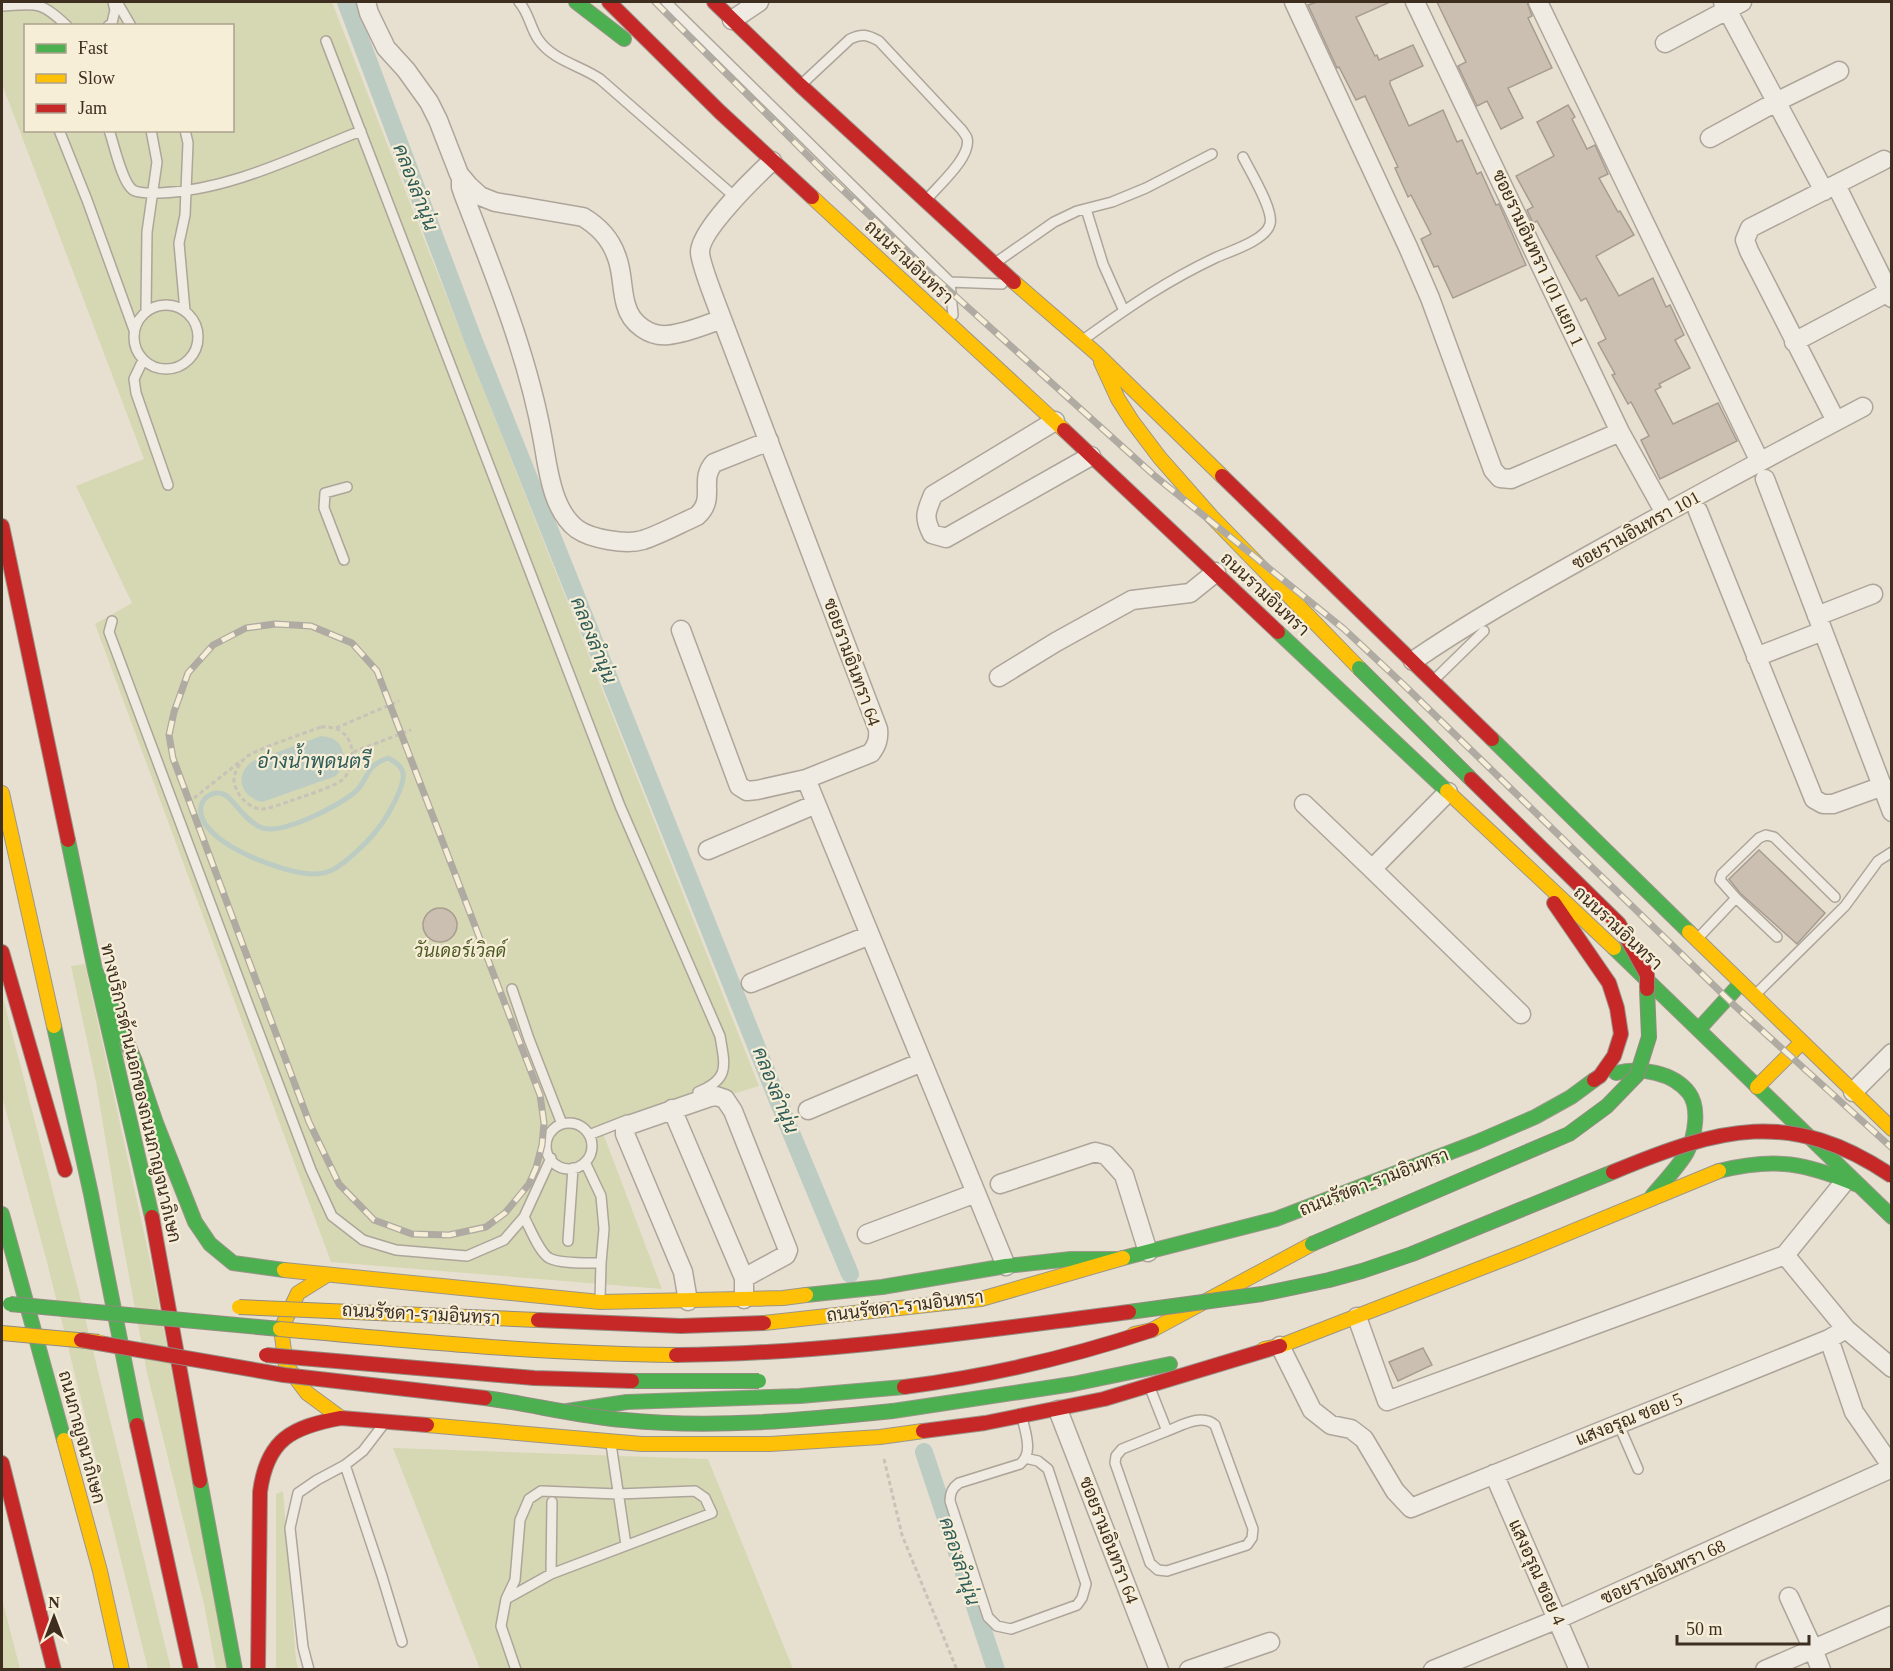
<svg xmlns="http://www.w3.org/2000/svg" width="1893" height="1671" font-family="'Times New Roman',Sarabun,serif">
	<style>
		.green { fill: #d6d7b3; fill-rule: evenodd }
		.water { fill: #bcccc2 }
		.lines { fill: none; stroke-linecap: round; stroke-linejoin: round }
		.stream { stroke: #bcccc2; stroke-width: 5 }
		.canal { stroke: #bcccc2; stroke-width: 18 }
		.building { fill: #cbbfb2; stroke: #a89c90; stroke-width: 1.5 }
		.lane-casing { stroke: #ada599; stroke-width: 12 }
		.street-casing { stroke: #ada599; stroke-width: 21 }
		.fast-casing { stroke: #9c958a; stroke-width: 16 }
		.slow-casing { stroke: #9c958a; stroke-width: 16 }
		.jam-casing { stroke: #9c958a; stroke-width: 16 }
		.path { stroke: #c8c2b9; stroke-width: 3; stroke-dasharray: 4.5 3; stroke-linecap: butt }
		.lane { stroke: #efebe3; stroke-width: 9 }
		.street { stroke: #efebe3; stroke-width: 18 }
		.fast { stroke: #4caf50; stroke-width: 14 }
		.slow { stroke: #ffc107; stroke-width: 14 }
		.jam { stroke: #c62828; stroke-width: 14 }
		.rail-casing { stroke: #afaaa2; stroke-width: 7 }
		.rail { stroke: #f7eed8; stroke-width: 4.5; stroke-dasharray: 14; stroke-linecap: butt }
		.fast-bridge-casing { stroke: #928b80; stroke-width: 16; stroke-linecap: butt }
		.slow-bridge-casing { stroke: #928b80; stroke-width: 16; stroke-linecap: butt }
		.jam-bridge-casing { stroke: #928b80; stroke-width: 16; stroke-linecap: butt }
		.fast-bridge { stroke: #4caf50; stroke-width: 14 }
		.slow-bridge { stroke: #ffc107; stroke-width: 14 }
		.jam-bridge { stroke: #c62828; stroke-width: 14 }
		.labels { text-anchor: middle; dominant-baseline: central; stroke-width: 4.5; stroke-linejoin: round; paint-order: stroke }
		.street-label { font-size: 18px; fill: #3d2e20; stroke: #f7eed8 }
		.park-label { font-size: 18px; font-style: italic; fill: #4d5a26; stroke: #f7eed8 }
		.water-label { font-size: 20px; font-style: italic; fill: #2f5d5a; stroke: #f7eed8 }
	</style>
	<rect width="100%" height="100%" fill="#e7e0d1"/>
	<path class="green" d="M2,2H332L424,239L759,1086L603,1133L662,1289L331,1262L95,624L132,603L76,486L144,459L2,84ZM26,26H232V130H26Z
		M85,964L152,1269L228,1669H216L204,1604L147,1373L121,1233L96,1082L71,966Z
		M2,994L77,1285L171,1669H148L47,1262L2,1096Z
		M393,1448L708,1459L793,1669H480Z
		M283,1491L296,1660L298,1669L276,1670V1494Z
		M2,1599L20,1669H2Z"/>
	<path class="water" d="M321,736C340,738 344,747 344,765L336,776L262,802C241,797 233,775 253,761Z"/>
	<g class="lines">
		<path class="stream" d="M388,758C395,762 401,765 403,773C406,784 387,817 380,826C371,839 347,862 334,869C328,873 318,874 312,874C283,873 207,845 201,814C198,796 218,786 230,799C239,808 248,822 260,827C279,837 339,806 355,792C369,780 364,766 388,758Z"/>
		<path class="canal" d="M346,2L473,339L787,1123L850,1274
			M924,1452L996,1670"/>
	</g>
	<path class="building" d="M1317,2H1390L1356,17L1375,56L1377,55L1379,60L1413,45L1423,66L1390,81V84L1408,124L1409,126L1443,110L1457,142L1462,140L1477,174L1481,172L1496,205L1499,204L1526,265L1453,298L1438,266L1434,267L1421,239L1431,234L1411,195L1408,197L1395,168L1398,167L1365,96L1356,100L1339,67L1337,68L1308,5Z
		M1437,2H1527L1532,16L1528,18L1552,68L1508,88L1523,118L1501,129L1487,101L1477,106L1458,66L1466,62Z
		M1568,105L1575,117L1572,119L1587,149L1595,145L1608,174L1599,178L1618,212L1620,211L1634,235L1596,256L1619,296L1653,278L1666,307L1670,305L1684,335L1675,340L1690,368L1659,384L1661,387L1655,390L1673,424L1718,403L1737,441L1660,479L1641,440L1649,436L1631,402L1628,404L1612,375L1615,374L1598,343L1606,339L1586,298L1581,301L1537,221L1533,223L1527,210L1533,207L1516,176L1554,156L1537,122Z
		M1759,850L1825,913L1797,944L1740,893L1729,879Z
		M423 925a17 17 0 1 1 34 0a17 17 0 1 1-34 0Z
		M1423,1348L1432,1365L1398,1381L1389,1362Z"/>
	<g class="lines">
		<g class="lane-casing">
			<path id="lane" d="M117,2L131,26
				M519,2C529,13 530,27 538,39C553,61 580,65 600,79L735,197
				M666,2L950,282L953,315
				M2,6C36,4 40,0 67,26
				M108,26L112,23L115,10L113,2
				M326,41L620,806L720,1036C725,1066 730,1079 698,1092
				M804,82L850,39C862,33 868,35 879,41L962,130C963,132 966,135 967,138C972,156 940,184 929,197
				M59,130L87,200L134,330
				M109,130C114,144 122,183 133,190C139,194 152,193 160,193C231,190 296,156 361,131
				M185,130L188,143L185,215L179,243L185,311
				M1086,209L1103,264L1124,311
				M998,261L1054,222L1077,211L1112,202L1146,188L1212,154
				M950,282L1002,284
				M134 337a32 32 0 1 1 64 0a32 32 0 1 1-64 0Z
				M146,312L147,232L157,162L151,130
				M1087,337C1130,306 1168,280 1217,257C1231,251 1266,240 1270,224C1274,210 1250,171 1243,157
				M143,360L134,379L136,393L168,485
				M344,560L324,508L325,493L347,487
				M112,621L109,632L248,1004L311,1170L332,1216L363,1240L396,1250L467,1256L504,1240L524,1217L551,1158
				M1435,679L1484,631
				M1736,898L1720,880L1722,874L1759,838L1766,835L1774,837L1835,897
				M1701,935L1736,898L1777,937
				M512,989L529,1039L562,1124
				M1758,992L1845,906L1878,861L1892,852
				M546 1146a23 23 0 1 1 46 0a23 23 0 1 1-46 0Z
				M589,1135L627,1120
				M585,1162L601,1196L604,1229L601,1263L600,1300
				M524,1217C530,1228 539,1252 549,1258C560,1264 588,1263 601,1263
				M568,1241L573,1168
				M1150,1388L1167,1431L1122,1449L1116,1456L1115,1463L1150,1563L1158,1570L1167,1571L1247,1545L1252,1538L1253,1529L1215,1425C1201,1413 1181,1426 1167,1431
				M1022,1417C1025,1432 1034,1453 1020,1464L959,1483C952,1488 950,1493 950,1501L988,1617L997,1626L1011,1629L1077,1605L1082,1598L1086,1584L1048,1469L1038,1461L1025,1458
				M1618,1423L1638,1469
				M611,1444L626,1545
				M345,1465L382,1576L402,1642
				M551,1574L552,1502
				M506,1599L551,1574L712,1513L705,1498L695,1491L618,1494L541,1491L529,1499L520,1520L515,1580L506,1599L501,1626L516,1670
				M309,1670L303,1647L290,1528L298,1493L317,1480L345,1465L363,1451L383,1425"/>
		</g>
		<g class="street-casing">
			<path id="street" d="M366,2L369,13L386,48L406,70L429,102L438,120L459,174L469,186L480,196L495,202L583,217C598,226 610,238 616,255C623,271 621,289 626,305C631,324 650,337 668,335C687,333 705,325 722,319
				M1294,2L1408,247L1430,298L1493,470L1500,478L1511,479L1620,432
				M1415,2L1620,432L1665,513
				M1538,2L1760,462
				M1723,2L1824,191
				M732,20L759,2
				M1665,43L1742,2
				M1710,138L1776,102L1839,71
				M461,177V187L463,193C494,274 528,355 543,441C548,469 552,510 577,529C591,539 626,545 643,540C661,534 679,524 697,516C717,498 698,481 714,463L769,441
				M1836,185L1892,298
				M1794,342L1892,290
				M1055,421L933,495C926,512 923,517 932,534L946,538L1091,456
				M1836,421L1749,251L1745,240L1750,228L1884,160
				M1765,479L1892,812
				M1698,511L1814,799L1823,804H1833L1883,786
				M1817,616L1873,594
				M681,630L739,786L747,791L757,790L806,779L871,753C877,745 879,739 878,729L722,319C717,305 700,264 700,252C700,230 755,177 772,161
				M1756,657L1823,631
				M1413,661C1468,623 1527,590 1586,557C1677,506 1770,456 1863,407
				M999,677L1056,642L1132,600L1190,593L1216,572
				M806,779L1006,1266
				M1448,792L1372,869L1521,1014
				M1304,804L1372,869
				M708,850L816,804
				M751,983L870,935
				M1853,1092L1892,1053
				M672,1109L744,1278
				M808,1110L922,1062
				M1000,1184L1095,1152L1106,1155L1124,1175L1148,1252
				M867,1234L976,1193
				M1785,1255L1846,1329L1892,1368
				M688,1301L683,1272L625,1134V1128L626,1126L710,1097L716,1096L725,1099L733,1111L788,1250L786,1255L744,1278V1299
				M1357,1317L1387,1401L1785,1255L1846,1180
				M1829,1339L1854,1412L1892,1467
				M1280,1346L1312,1410L1331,1425L1351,1429L1364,1439L1395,1491L1411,1508L1829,1339L1846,1329
				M1058,1410L1159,1670
				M1494,1474L1579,1670
				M1789,1597L1813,1649L1821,1670
				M1189,1670L1270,1642
				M1433,1670L1558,1619L1892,1468
				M1765,1670L1892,1615"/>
		</g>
		<g class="fast-casing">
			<path id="fast" d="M576,2L624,39
				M1278,632L1447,791
				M1492,739L1689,932
				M68,840L95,970L152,1217
				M1614,948L1892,1217
				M95,970L135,1061L156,1123L195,1222L210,1244L233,1263L284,1270
				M54,1026L91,1194L137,1425
				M1699,1029L1741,983
				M1616,1073C1640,1067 1673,1072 1689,1093C1700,1108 1695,1136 1687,1152C1680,1165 1662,1184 1652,1196
				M1719,1171C1776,1157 1805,1163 1858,1185
				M2,1214L64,1440
				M1123,1258L1276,1219L1477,1142L1535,1117L1571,1097L1594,1080
				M806,1295L882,1287L1006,1266L1071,1259H1118
				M567,1411L627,1402L800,1396L904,1387
				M893,1411L1073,1384L1170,1364
				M200,1481L235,1670"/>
		</g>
		<g class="slow-casing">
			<path id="slow" d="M812,197L1064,430
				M1014,282L1096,353L1222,476
				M1101,362L1118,399L1132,421L1160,458L1212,517L1359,668
				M1447,791L1614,948
				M2,793L54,1026
				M1689,932L1892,1129
				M1757,1087L1802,1042
				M284,1270L600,1302L783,1298L806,1295
				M327,1275L298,1293L281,1329L286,1365L307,1393L341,1418
				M764,1323L981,1299L1123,1258
				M1134,1334L1152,1330L1312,1244
				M1264,1349L1280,1346L1520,1253L1719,1171
				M427,1425L642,1444H770L880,1437L923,1431
				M64,1440L100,1571L122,1670"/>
		</g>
		<g class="jam-casing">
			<path id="jam" d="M609,2L720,112L812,197
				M714,2L800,85L1014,282
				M1064,430L1278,632
				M1222,476L1492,739
				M2,526L68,840
				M1554,903L1609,983L1617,1008L1621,1034L1614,1056L1600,1076L1594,1080
				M2,952L65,1170
				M152,1217L200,1481
				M904,1387C989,1376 1071,1357 1152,1330
				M137,1425L191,1670
				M923,1431L985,1423L1104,1399L1280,1346
				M2,1463L54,1670
				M258,1670L260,1492C267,1439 292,1427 341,1418L427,1425"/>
		</g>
		<path class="path" d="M321,727C327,727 333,727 339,730C357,740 356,769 341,781C334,786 300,798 290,801C282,804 271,808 263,809C249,810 233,792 234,778C235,771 240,763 245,758C251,751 308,732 321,727Z
			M336,728L399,701
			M353,752L411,730
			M194,798L242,760
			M884,1459L902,1535L957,1670"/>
		<use href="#lane" class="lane"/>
		<use href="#street" class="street"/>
		<use href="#fast" class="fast"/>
		<use href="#slow" class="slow"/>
		<use href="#jam" class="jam"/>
		<g class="rail-casing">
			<path id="rail" d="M655,2L826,174L932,275L1156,477L1344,629L1404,685L1735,1006L1892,1148
				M275,624L311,626L352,643L377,671L540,1095L544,1123L542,1145L536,1168L529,1184L505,1213L486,1227L449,1235L412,1234L374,1220L339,1184L309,1122L173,758L169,735L174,712L188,673L213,645L246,628Z"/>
		</g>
		<use href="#rail" class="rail"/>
		<g class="fast-bridge-casing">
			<path id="fast-bridge" d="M1359,668L1471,779
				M1312,1244L1569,1134L1607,1106L1637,1075L1649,1037L1647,989
				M10,1304L280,1329
				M1129,1312L1262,1294L1329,1280L1362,1271L1412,1254L1613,1172
				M632,1381H759
				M485,1398C531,1404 577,1416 624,1420C714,1429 804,1420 893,1411"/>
		</g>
		<g class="slow-bridge-casing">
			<path id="slow-bridge" d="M239,1307L538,1320
				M280,1329C412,1341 544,1354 676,1355
				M2,1333L99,1342"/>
		</g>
		<g class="jam-bridge-casing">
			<path id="jam-bridge" d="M1471,779L1619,924L1647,975V989
				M1613,1172C1719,1128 1790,1107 1892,1176
				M538,1320L681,1326L764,1323
				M81,1340L284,1375L485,1398
				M266,1355L534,1378L632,1381
				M676,1355C828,1354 978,1331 1129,1312"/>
		</g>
		<use href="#fast-bridge" class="fast-bridge"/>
		<use href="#slow-bridge" class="slow-bridge"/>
		<use href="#jam-bridge" class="jam-bridge"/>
	</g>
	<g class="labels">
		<g class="street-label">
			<text transform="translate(1538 258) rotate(65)">ซอยรามอินทรา 101 แยก 1</text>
			<text transform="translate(909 262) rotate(43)">ถนนรามอินทรา</text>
			<text transform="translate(1636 530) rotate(-29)">ซอยรามอินทรา 101</text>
			<text transform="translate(1265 594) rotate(43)">ถนนรามอินทรา</text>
			<text transform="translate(852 662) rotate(70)">ซอยรามอินทรา 64</text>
			<text transform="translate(1618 928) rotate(43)">ถนนรามอินทรา</text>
			<text transform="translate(141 1093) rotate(77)">ทางบริการด้านนอกของถนนกาญจนาภิเษก</text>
			<text transform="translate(1374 1182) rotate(-21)">ถนนรัชดา-รามอินทรา</text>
			<text transform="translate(905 1306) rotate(-7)">ถนนรัชดา-รามอินทรา</text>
			<text transform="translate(421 1314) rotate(3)">ถนนรัชดา-รามอินทรา</text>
			<text transform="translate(1629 1419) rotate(-22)">แสงอรุณ ซอย 5</text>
			<text transform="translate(82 1437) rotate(75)">ถนนกาญจนาภิเษก</text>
			<text transform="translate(1109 1540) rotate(69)">ซอยรามอินทรา 64</text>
			<text transform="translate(1537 1572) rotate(66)">แสงอรุณ ซอย 4</text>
			<text transform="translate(1663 1572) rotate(-24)">ซอยรามอินทรา 68</text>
		</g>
		<g class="park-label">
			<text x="460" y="951">วันเดอร์เวิลด์</text>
		</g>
		<g class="water-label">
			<text transform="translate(416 187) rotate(69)">คลองลำนุ่น</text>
			<text transform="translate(594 640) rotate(68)">คลองลำนุ่น</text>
			<text x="314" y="761">อ่างน้ำพุดนตรี</text>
			<text transform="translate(776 1090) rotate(68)">คลองลำนุ่น</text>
			<text transform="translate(960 1561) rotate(72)">คลองลำนุ่น</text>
		</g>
	</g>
	<rect width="1893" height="1671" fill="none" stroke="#3d2e20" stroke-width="6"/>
	<rect x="24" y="24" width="210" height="108" fill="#f7eed8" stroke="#ada18e" stroke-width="1.5"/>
	<rect x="36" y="44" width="30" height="9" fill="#4caf50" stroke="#ada18e" stroke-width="1.5"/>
	<text x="78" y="54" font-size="18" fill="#3d2e20">Fast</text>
	<rect x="36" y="74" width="30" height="9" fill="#ffc107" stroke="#ada18e" stroke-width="1.5"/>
	<text x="78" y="84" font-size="18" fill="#3d2e20">Slow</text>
	<rect x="36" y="104" width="30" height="9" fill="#c62828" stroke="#ada18e" stroke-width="1.5"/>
	<text x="78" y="114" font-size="18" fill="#3d2e20">Jam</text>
	<g transform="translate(54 1617)" stroke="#f7eed8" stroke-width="4.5" paint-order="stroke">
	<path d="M0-4.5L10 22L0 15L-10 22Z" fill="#3d2e20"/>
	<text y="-9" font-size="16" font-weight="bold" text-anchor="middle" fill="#3d2e20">N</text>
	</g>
	<path d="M1677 1635v9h132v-9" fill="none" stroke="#3d2e20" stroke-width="3"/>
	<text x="1686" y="1635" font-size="18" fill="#3d2e20" stroke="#f7eed8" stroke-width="4.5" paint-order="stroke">50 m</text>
</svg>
